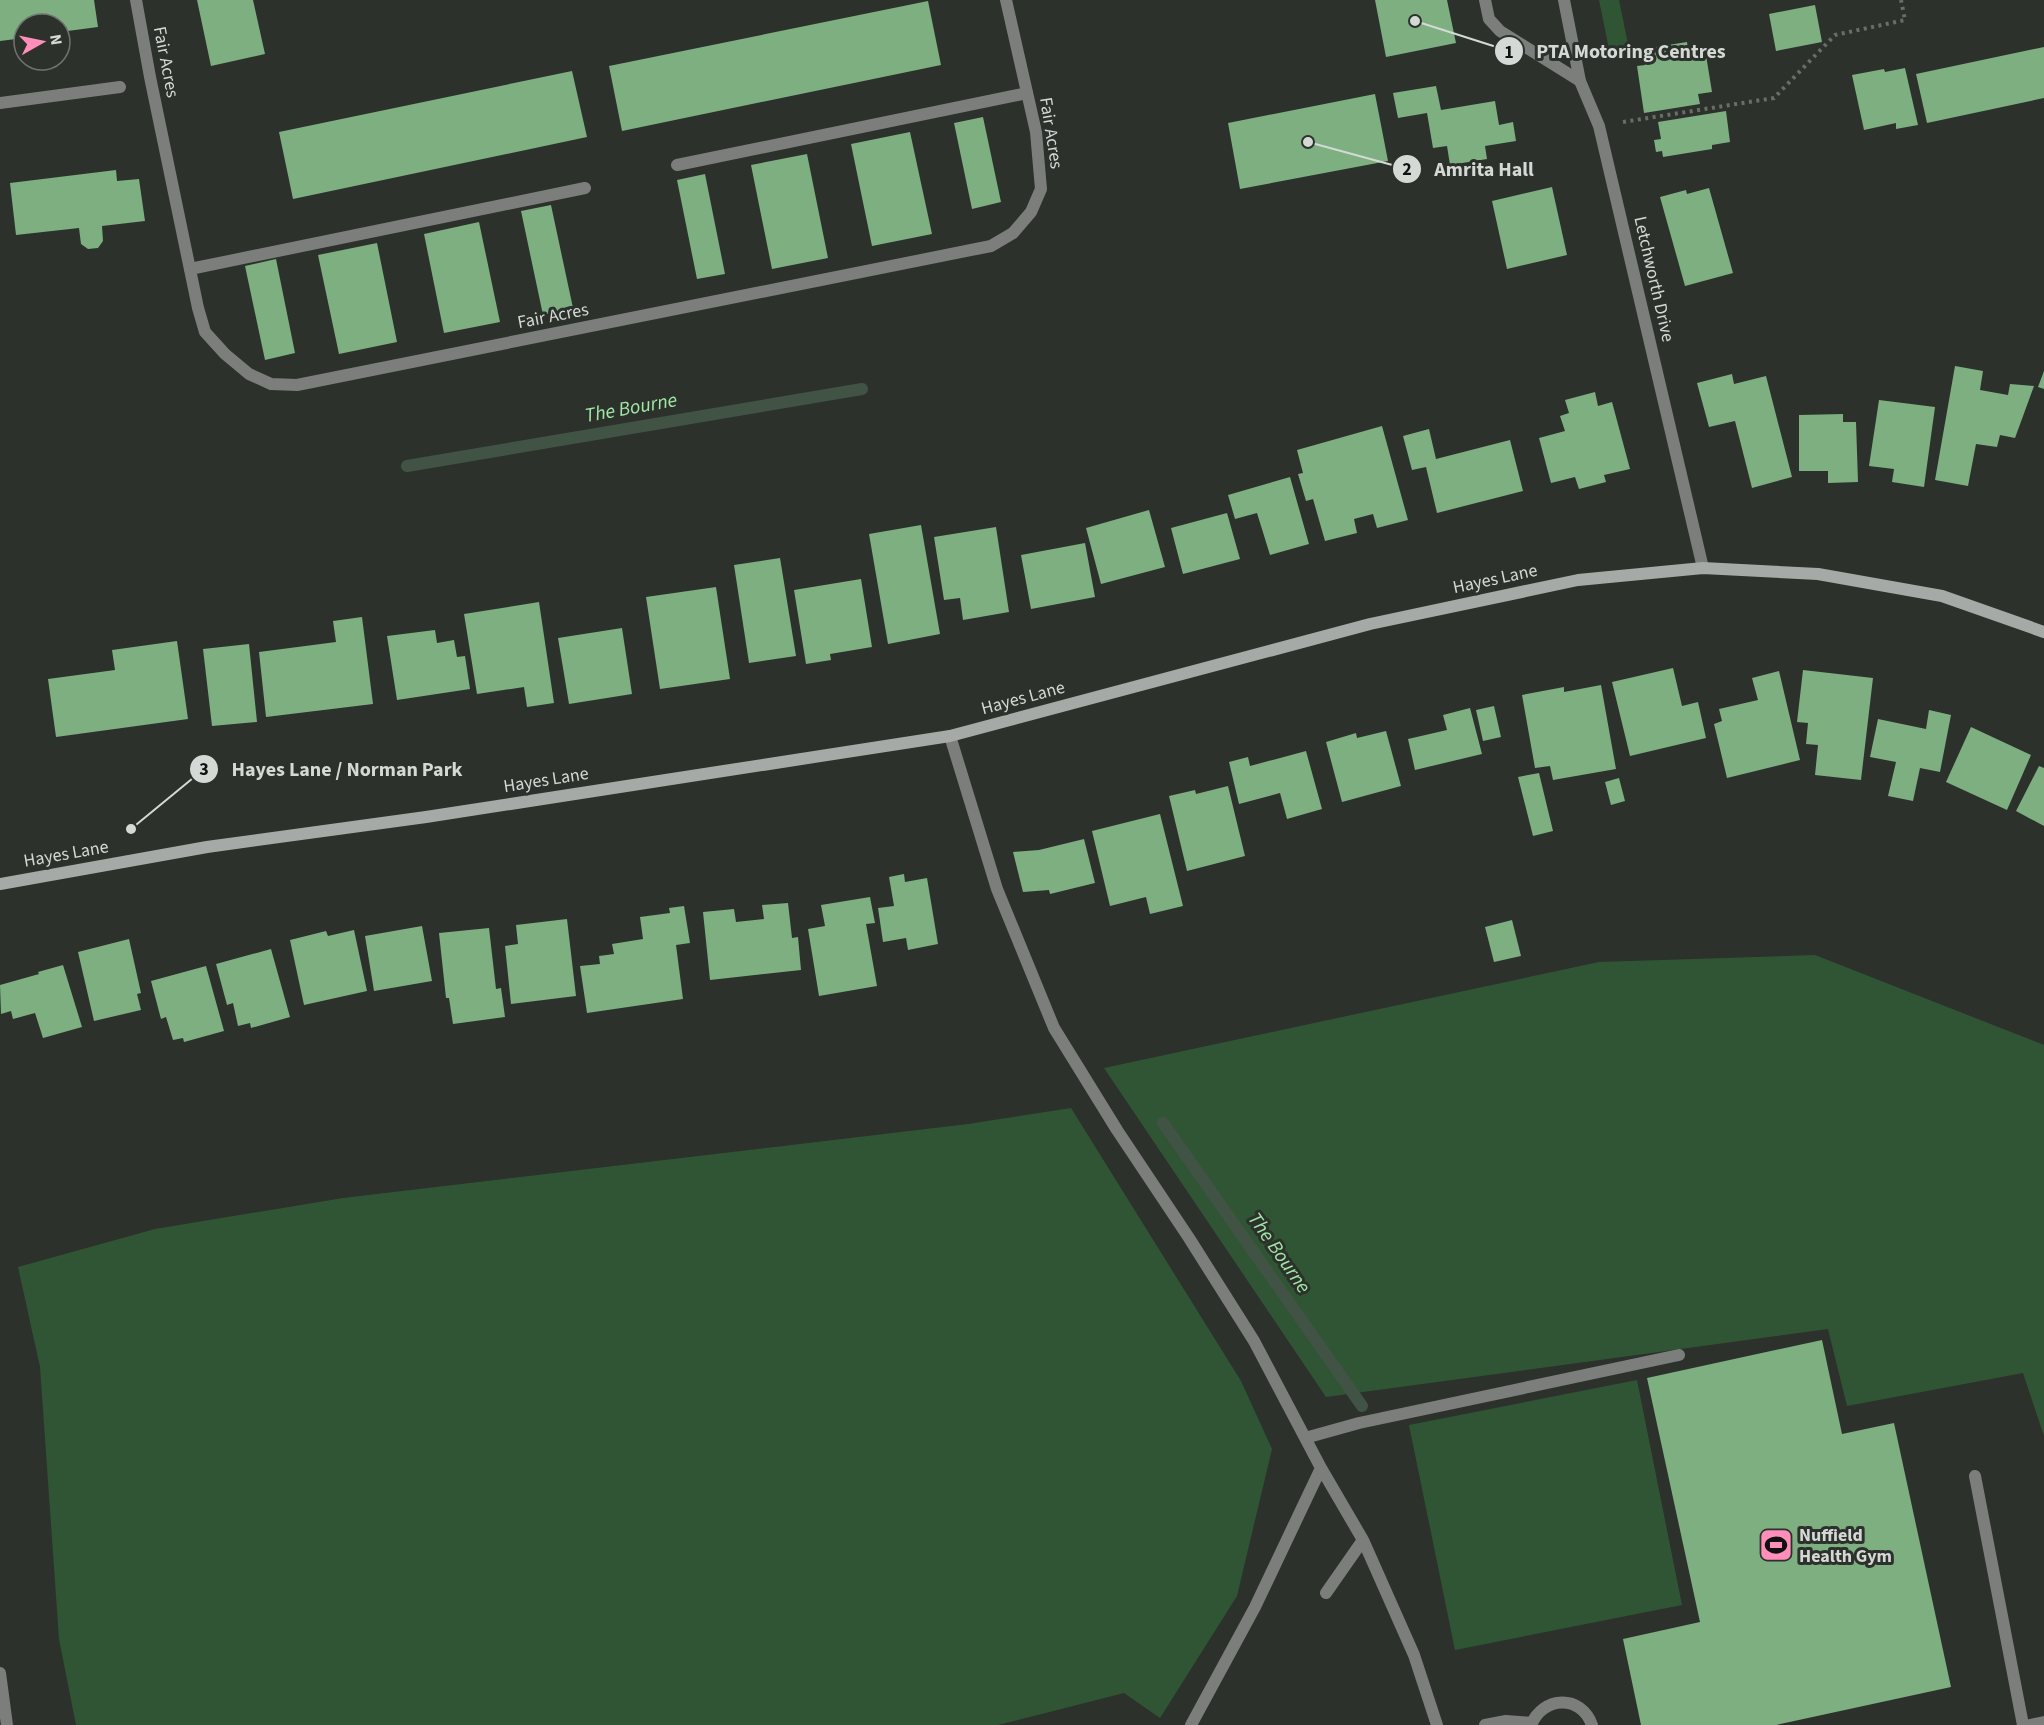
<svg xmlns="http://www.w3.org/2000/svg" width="2044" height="1725" font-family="'Source Sans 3',sans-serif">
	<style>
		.green { fill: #305534 }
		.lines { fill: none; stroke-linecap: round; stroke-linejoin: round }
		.stream { stroke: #415344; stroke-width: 12 }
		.building { fill: #7daf81 }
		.path { stroke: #696e69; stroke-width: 4; stroke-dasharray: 3 4.5; stroke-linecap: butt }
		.lane { stroke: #7b7e7b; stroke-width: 12 }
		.street { stroke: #7b7e7b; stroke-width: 12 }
		.secondary { stroke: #a6aaa6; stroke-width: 12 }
		.labels { text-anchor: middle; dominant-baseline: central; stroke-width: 6; stroke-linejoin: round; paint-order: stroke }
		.street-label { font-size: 18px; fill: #d5d9d6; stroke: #2c312c }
		.poi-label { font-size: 18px; font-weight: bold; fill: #d5d9d6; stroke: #2c312c; text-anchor: start }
		.water-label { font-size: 20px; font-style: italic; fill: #a1e8a6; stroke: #2c312c }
		.leader { fill: none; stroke: #d5d9d6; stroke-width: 2 }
		.callout-dot { fill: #d5d9d6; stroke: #2c312c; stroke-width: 2 }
		.mark-label { font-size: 18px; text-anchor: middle; font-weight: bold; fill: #111 }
		.callout-label { font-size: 20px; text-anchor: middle; font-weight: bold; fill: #d5d9d6; stroke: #2c312c; stroke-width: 6; stroke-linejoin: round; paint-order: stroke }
	</style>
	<rect width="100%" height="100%" fill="#2c312c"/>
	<path class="green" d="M1599,0H1619L1628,44L1609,49Z
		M1815,955L2044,1045V1436L2023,1373L1847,1406L1828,1329L1326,1397L1104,1068L1599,962Z
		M1071,1108L1241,1381L1272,1449L1237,1596L1160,1718L1124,1693L998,1725H76L59,1639L40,1367L18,1267L155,1229L343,1198L968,1124Z
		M1637,1380L1682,1605L1455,1650L1409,1425Z"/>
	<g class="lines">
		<path class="stream" d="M407,466L862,389
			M1163,1123L1362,1406"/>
	</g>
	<path class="building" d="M0,0H94L98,27L60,32V24H24V38L0,41Z
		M197,0H253L265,54L211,66Z
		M1375,0H1447L1456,43L1386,57Z
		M928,1L941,65L622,131L609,66Z
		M1815,5L1822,42L1776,51L1769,14Z
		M1687,42L1689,58L1706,55L1712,92L1698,94L1700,104L1644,113L1637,66L1645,65L1643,49Z
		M2044,47V98L1927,123L1916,74Z
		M1905,68L1918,125L1896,129V123L1864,130L1852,75L1884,69L1885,72Z
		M572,71L587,137L293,199L279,132Z
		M1436,86L1441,110L1495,101L1499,125L1513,122L1516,141L1485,146L1487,159L1450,165L1447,146L1433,148L1427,113L1398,118L1393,93Z
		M1375,94L1388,161L1240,189L1228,123Z
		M1726,111L1730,142L1712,145V149L1663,157L1662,151L1656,152L1654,140L1661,139L1658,122Z
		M983,117L1001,202L972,209L954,123Z
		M910,132L932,234L872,246L851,144Z
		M807,154L828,258L772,269L751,165Z
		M116,170L117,181L139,179L145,221L102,226L103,241L98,248L88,249L81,244L79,228L16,235L10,183Z
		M705,174L725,274L697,279L677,180Z
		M1552,187L1567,255L1507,269L1492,201Z
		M1709,188L1733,273L1685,286L1660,197L1686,190L1687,194Z
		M551,205L573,308L543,315L521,211Z
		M479,222L500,322L444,333L424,234Z
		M377,243L397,342L339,354L318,255Z
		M276,259L295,353L265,360L245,266Z
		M1955,366L1983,371L1980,390L2008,395L2010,384L2034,386L2015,438L2000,435L1997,447L1976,444L1968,486L1935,480Z
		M2044,371V389L2038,387Z
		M1732,374L1734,384L1766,376L1792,477L1752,488L1735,421L1709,427L1697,383Z
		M1595,392L1598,406L1612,402L1630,469L1604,475L1606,482L1579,489L1575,477L1551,483L1539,438L1565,431L1560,416L1569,413L1565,400Z
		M1879,400L1935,407L1924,487L1892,482L1894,469L1869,466Z
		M1843,414V422H1856L1858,482L1828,483V471H1799V415Z
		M1382,426L1408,520L1377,528L1373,514L1354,519L1357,533L1325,541L1313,499L1306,501L1298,474L1303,473L1297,450Z
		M1429,429L1436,459L1510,440L1523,491L1437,513L1426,467L1412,470L1403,436Z
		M1290,477L1309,544L1270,555L1257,513L1235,519L1228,495Z
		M1149,510L1165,567L1101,584L1086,528Z
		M1227,513L1240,559L1183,574L1171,528Z
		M921,525L940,634L888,644L869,534Z
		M996,527L1009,612L963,620L960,598L944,600L934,537Z
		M1085,543L1095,597L1031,609L1021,555Z
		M780,558L796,656L749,663L734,565Z
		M861,579L872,647L830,654L831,660L806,664L794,590Z
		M716,587L730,679L660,689L646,597Z
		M539,602L554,703L527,707L524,687L477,694L464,614Z
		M362,617L373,704L266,717L259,652L336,642L333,621Z
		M622,628L632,694L569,704L558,638Z
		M435,630L437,643L454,640L457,657L465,656L470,689L397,700L387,636Z
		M177,641L188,719L56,737L48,679L115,670L112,650Z
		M249,644L257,722L212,726L203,649Z
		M1673,668L1682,706L1698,702L1706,738L1630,756L1612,682Z
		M1803,670L1873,678L1861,780L1815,775L1818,745L1806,744L1808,723L1797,722Z
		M1779,671L1800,760L1727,778L1714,724L1722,721L1719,709L1758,700L1752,678Z
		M1601,685L1616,769L1553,780L1550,766L1535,768L1522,695L1564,687V692Z
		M1494,706L1501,737L1483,741L1476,710Z
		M1470,708L1482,754L1415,770L1408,739L1447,730L1443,715Z
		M1929,710L1951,715L1940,772L1920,768L1913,801L1888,796L1896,762L1870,757L1878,719L1926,729Z
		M1971,727L2031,755L2007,810L1946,782Z
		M1386,731L1401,786L1342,802L1326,742L1356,733L1357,738Z
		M1306,751L1322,809L1287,819L1280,793L1239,804L1229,762L1248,757L1250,766Z
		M2039,766L2044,768V826L2016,811Z
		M1539,773L1553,831L1533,836L1518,777Z
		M1619,778L1625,801L1611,805L1605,782Z
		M1228,786L1245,856L1187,871L1169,796L1195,790L1196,794Z
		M1160,814L1183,906L1150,914L1146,897L1110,906L1092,831Z
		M1084,839L1095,883L1050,894L1049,890L1023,892L1013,852L1039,850Z
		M904,874L905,882L927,878L938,944L908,950L906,938L883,942L878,908L894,906L889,877Z
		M870,897L875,923L866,924L877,986L819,996L808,929L825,926L821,905Z
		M788,903L792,938L798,937L801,970L710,980L703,912L734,909L736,922L764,919L762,905Z
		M684,906L690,943L676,945L683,999L587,1013L580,966L600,964L599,956L614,954L612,944L643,939L640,917L670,913L669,908Z
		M567,919L576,996L511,1004L505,946L518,944L516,925Z
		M1512,920L1521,956L1494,962L1485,927Z
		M422,926L432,981L374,991L365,936Z
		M489,928L496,989L501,988L505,1017L453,1024L449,998H446L439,933Z
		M354,930L367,991L304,1005L290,940L326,931L328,936Z
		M129,939L141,993L137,994L141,1010L94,1021L78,952Z
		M271,949L290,1017L251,1028L250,1023L238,1026L233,1003L227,1005L216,964Z
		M63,965L82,1027L43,1038L35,1013L13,1019L11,1011L1,1014L0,985L39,974L38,972Z
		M206,966L224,1031L184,1042L183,1038L173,1040L166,1017L161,1019L151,981Z
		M1822,1340L1842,1434L1894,1423L1951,1687L1776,1725H1641L1623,1639L1700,1622L1647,1378Z"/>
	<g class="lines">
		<path class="path" d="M1623,122L1774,98L1835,35L1905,20L1901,0"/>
		<path class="lane" d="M1485,0L1489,19L1500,31L1580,81
			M677,165L1027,93
			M190,269L585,188
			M950,736L997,889L1054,1028L1117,1130L1189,1238L1254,1341L1321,1468L1363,1540L1414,1655L1437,1725
			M1305,1438L1359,1423L1679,1355
			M1975,1476L2023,1725
			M1326,1593L1363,1540
			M0,1673L7,1725
			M1191,1725L1255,1607L1321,1468
			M1485,1725L1506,1721L1532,1723
			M1531,1725C1543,1696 1581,1694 1592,1725
			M2030,1725L2044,1722"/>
		<path class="street" d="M136,0L150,77L198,308L205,332L225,354L249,374L271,384L297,385L991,246L1013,233L1031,212L1041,189L1036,132L1006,0
			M1564,0L1580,81L1599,126L1703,568
			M0,103L120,87"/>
		<path class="secondary" d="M0,884L207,847L426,817L950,736L1370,624L1578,580L1703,568L1818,574L1942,596L2044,632"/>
	</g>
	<defs>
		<g id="stadium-square" transform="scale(1.725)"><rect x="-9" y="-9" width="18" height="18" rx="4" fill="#ff8eba" stroke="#2c312c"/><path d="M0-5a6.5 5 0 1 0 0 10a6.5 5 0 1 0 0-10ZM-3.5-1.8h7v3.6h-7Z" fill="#111"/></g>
	</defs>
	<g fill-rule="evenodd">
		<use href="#stadium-square" x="1776" y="1545"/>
	</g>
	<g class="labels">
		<g class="street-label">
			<text transform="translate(166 62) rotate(79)">Fair Acres</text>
			<text transform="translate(1051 133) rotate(81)">Fair Acres</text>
			<text transform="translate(1654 279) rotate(77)">Letchworth Drive</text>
			<text transform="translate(553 316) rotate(-11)">Fair Acres</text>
			<text transform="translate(1495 579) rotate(-12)">Hayes Lane</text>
			<text transform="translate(1023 698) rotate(-15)">Hayes Lane</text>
			<text transform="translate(546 780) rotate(-9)">Hayes Lane</text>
			<text transform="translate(66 854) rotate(-10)">Hayes Lane</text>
		</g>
		<g class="poi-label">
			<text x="1799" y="1535">Nuffield<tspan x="1799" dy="21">Health Gym</tspan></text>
		</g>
		<g class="water-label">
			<text transform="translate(631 408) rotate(-10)">The Bourne</text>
			<text transform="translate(1279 1253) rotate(55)">The Bourne</text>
		</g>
	</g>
	<path class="leader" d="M1415 21L1509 51M1308 142L1407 169M131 829L204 769"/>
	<g class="callout-dot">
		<circle cx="1415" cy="21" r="6"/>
		<circle cx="1308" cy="142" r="6"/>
		<circle cx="131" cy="829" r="6"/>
		<circle cx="1509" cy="51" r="15"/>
		<circle cx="1407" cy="169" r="15"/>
		<circle cx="204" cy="769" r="15"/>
	</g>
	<g class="mark-label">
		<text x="1509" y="58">1</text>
		<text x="1407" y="175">2</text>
		<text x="204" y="775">3</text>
	</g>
	<g class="callout-label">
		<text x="1631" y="58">PTA Motoring Centres</text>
		<text x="1484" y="176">Amrita Hall</text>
		<text x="347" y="776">Hayes Lane / Norman Park</text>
	</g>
	<g transform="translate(42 42) rotate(81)"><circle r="28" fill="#2c312c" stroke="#707470" stroke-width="1.5"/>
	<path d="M0-4.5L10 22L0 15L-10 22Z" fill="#ff8eba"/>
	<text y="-9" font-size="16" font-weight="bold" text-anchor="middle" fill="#d5d9d6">N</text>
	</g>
</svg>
